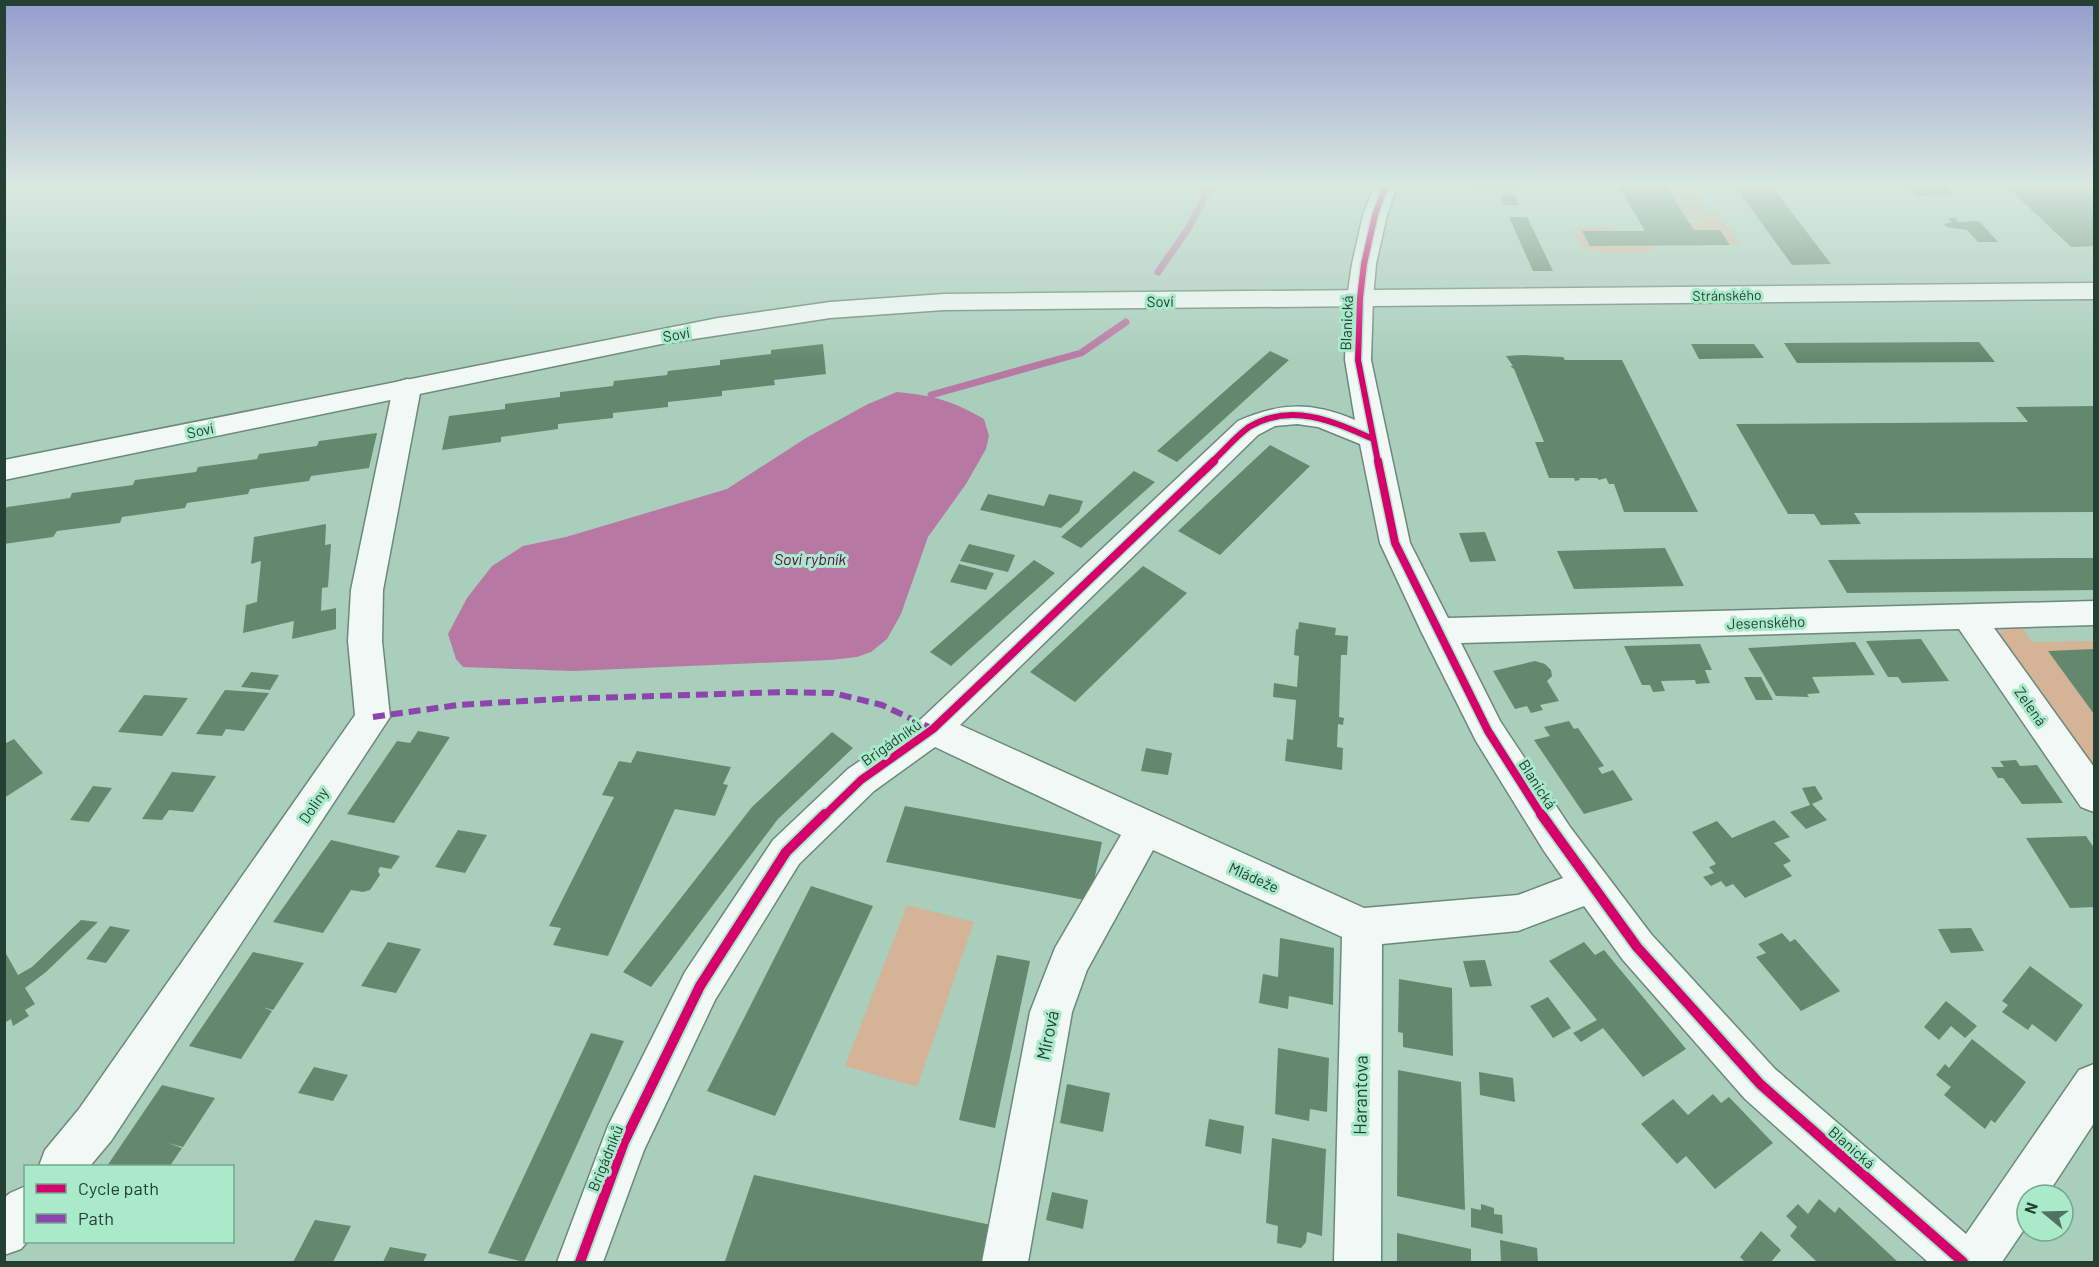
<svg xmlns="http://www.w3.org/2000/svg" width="2099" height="1267" font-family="Barlow,sans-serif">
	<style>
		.green { fill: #d4b397 }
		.water { fill: #b779a3 }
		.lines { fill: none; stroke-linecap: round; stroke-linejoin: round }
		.stream { stroke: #b779a3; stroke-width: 7 }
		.building { fill: #63886d }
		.minor-casing { stroke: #6b887b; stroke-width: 3 }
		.major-casing { stroke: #6b887b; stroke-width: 3 }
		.minor { fill: #f2f8f5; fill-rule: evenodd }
		.major { fill: #f2f8f5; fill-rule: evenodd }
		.quiet { stroke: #8e44ad; stroke-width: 6; stroke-dasharray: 12 6; stroke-linecap: butt }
		.cycleway-far2-casing { stroke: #a8eaca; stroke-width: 9 }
		.cycleway-far1-casing { stroke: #a8eaca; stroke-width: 11 }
		.cycleway-casing { stroke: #a8eaca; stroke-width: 14 }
		.cycleway-far2 { stroke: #d6006c; stroke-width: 6 }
		.cycleway-far1 { stroke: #d6006c; stroke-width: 8 }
		.cycleway { stroke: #d6006c; stroke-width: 10 }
		.labels { text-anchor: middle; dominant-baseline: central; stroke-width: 6; stroke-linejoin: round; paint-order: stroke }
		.far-street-label { font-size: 14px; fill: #243f33; stroke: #a8eaca }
		.street-label { font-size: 15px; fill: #243f33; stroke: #a8eaca }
		.water-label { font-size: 16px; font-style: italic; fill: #67004c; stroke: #a8eaca }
		.near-street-label { font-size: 18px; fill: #243f33; stroke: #a8eaca }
	</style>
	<rect width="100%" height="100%" fill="#aacebc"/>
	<path class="green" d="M1665,185H1691L1710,213L1719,216L1741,245H1730L1719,230H1694L1689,223L1703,222L1702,220H1687Z
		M1610,227L1612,231H1582L1590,246H1653L1657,252C1634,252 1577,262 1575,230L1579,228Z
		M2021,625L2032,642L2094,641V778L2009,660L1999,634L2006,627Z
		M907,905L974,922L917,1087L845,1066Z"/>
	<path class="water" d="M897,392C936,396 950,400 984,419L989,436L986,449L966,484L928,537L901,614L887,639L871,652L857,657L830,660L573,671L463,667L456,659L448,634L467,598L492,566L523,546L566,537L727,489L806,438L868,404Z"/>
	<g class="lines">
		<path class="stream" d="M1158,272L1188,229L1211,185
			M931,395L1081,353L1126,322"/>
	</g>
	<path class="building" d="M1470,185H1518L1520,189L1471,188Z
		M1618,185H1665L1694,230H1720L1730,245L1590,246L1582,231H1645Z
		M1734,185H1771L1831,264L1792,265Z
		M1907,185H1943L1953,195L1916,196Z
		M2005,185H2094V246L2071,247Z
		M1500,194L1515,195L1519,205H1504Z
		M1509,217H1527L1553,271H1533Z
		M1948,218H1955L1958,222L1979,221L1998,242H1978L1967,230L1947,227L1944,224L1952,222Z
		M1979,342L1995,362L1797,363L1784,343Z
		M823,344L826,374L774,380L775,385L722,391V396L668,402V407L613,413V418L558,424V429L501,437V442L442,450L449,416L505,409V404L560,397V392L613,386L614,381L667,375L668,371L720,365V360L771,354V350Z
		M1691,344H1754L1764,358L1699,359Z
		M1270,351L1289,360L1177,462L1157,451Z
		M1522,355L1563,357L1565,360H1622L1698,512H1624L1614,484H1609L1606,478L1599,480L1597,478H1579L1580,480L1575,481L1574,478H1549L1535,442H1544L1514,369L1510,366H1513L1506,356Z
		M2094,406V512L1854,513L1861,524L1821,525L1814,514H1788L1736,424L2028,422L2016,407Z
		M377,433L369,468L311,476L309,481L250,489L248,494L187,503L185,508L122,517L120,523L57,531L53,537L4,544V512L7,507L70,498L72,493L133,485L135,480L196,472L198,467L257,459L259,454L317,446L319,441Z
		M1270,445L1310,466L1220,555L1178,531Z
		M1134,471L1155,482L1081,548L1061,537Z
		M988,494L1044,506L1049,494L1083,501L1079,512L1061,528L980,510Z
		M326,524L325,545L331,544L328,587L322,588L321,611L336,608V629L292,639L294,621L243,633L246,605L257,602L261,561L251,564L254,537Z
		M1485,532L1496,561L1470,562L1459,533Z
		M969,544L1015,555L1008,572L960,561Z
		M1665,548L1684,586L1574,589L1557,551Z
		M2054,558H2094V590L1847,593L1828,560Z
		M1034,560L1055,573L961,657L951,666L930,652Z
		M959,564L994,573L986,590L950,582Z
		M1143,566L1187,593L1075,702L1030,672Z
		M1299,622L1336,628L1335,635L1348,636L1347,655H1341L1339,717L1344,718L1343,725L1338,724L1337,747L1343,748L1342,770L1285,761L1287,739L1293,740L1296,700L1273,697L1274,683L1297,687L1299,656L1294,655L1296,629L1298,630Z
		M1921,639L1949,681L1902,683L1898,677H1888L1866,641Z
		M1855,642L1875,675L1812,677L1820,693L1807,694L1809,697L1776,696L1748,648Z
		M1700,644L1712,670H1705L1710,683L1696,684L1695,680L1661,681L1665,691L1653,692L1650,685H1642L1624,646Z
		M2094,649V714L2048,651Z
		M1535,661L1545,664L1551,670L1552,676L1547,681L1559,701L1540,705L1543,710L1531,713L1527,706L1515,709L1493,671Z
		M251,672L279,675L270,690L241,687Z
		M1744,677H1761L1773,700H1756Z
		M225,690L269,693L244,731L226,729L222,736L196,734Z
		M144,695L188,698L162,736L118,732Z
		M1569,721L1574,729L1578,728L1604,766L1598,768L1602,774L1613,770L1633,800L1584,814L1534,740L1550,736L1544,727Z
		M418,731L450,737L394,823L347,814L397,741L410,743Z
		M832,732L853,748L778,819L651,987L623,972L752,807Z
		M14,739L43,773L4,798V744Z
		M1146,748L1172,753L1168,775L1141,771Z
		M637,751L731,767L723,784L728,785L715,816L675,809L608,956L553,945L561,928L549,926L614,797L602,795L619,761L631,763Z
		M2016,760L2020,766L2037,765L2063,803L2022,804L2003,778H1998L1991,767H2004L2000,761Z
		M172,772L216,776L193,812L169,810L162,820L142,819Z
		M93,786L112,788L89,822L70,820Z
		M1815,786L1823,799L1812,804L1827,820L1806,829L1790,812L1810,805L1802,788Z
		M905,806L1102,842L1090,901L886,862Z
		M1774,820L1790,837L1774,843L1791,861L1783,865L1792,876L1745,898L1733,884L1726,887L1721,881L1711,886L1703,877L1714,873L1709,867L1716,864L1692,832L1717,821L1732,838Z
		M458,830L487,835L465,873L435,867Z
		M2086,836L2094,848V907L2070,908L2026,838Z
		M331,840L400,856L391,869L380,867L378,871L380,875L370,890L363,892L351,890L323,933L273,922Z
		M811,886L873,906L775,1116L707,1091Z
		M81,920L98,922L46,972L25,988L35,1004L25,1010L29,1016L13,1026L11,1019L4,1023V950L18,975L32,967Z
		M110,926L130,930L106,963L86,959Z
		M1971,928L1984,951L1951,953L1938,929Z
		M1782,933L1790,942L1795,939L1840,991L1801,1011L1756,957L1766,953L1758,944Z
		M1280,938L1334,948L1333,1005L1289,996L1288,1009L1259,1003L1263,974L1278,977Z
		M388,942L421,949L396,993L361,986Z
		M1584,942L1595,955L1604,950L1686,1049L1643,1077L1603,1028L1581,1042L1573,1033L1597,1020L1549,961Z
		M253,952L304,963L273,1010L262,1007L272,1011L241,1059L189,1046Z
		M997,955L1030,961L995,1128L959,1120Z
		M1485,960L1492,986L1470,987L1463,961Z
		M2030,966L2083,1005L2056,1042L2032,1024L2028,1030L2002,1012L2008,1005L2002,1001Z
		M1399,979L1452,988L1453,1056L1403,1047V1033L1398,1032Z
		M1548,997L1571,1028L1553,1038L1530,1006Z
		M1946,1001L1977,1026L1965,1038L1951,1026L1939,1040L1924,1027Z
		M591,1033L624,1041L524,1262L488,1253Z
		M1972,1039L2026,1082L1995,1123L1991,1120L1985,1129L1944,1095L1951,1087L1936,1075L1945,1064L1949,1068Z
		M1278,1048L1329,1058L1327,1112L1310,1109L1309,1121L1275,1114Z
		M314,1067L348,1075L333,1101L298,1093Z
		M1398,1070L1461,1082L1465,1210L1397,1196Z
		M1479,1072L1513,1078L1515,1102L1480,1095Z
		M1067,1084L1110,1093L1103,1132L1060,1123Z
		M162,1085L215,1098L183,1147L168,1143L182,1148L170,1166H107Z
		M1713,1094L1721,1103L1729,1097L1773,1143L1715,1189L1686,1156L1677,1164L1641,1124L1673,1099L1688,1115Z
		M1209,1119L1244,1126L1241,1154L1205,1146Z
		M1272,1138L1326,1149L1322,1236L1307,1232L1306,1242L1301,1248L1277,1243L1278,1226L1266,1223Z
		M754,1175L996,1226L988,1262H734L725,1261Z
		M1052,1192L1088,1200L1083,1229L1046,1220Z
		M1819,1199L1835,1213L1839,1207L1898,1262H1817L1790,1236L1797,1227L1786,1216L1798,1204L1808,1214Z
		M1481,1204L1494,1208V1214L1502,1215L1503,1234L1471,1227V1208L1481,1210Z
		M315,1220L351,1226L333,1262H293Z
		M1761,1231L1781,1250L1771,1262H1745L1740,1257Z
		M1397,1233L1471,1249V1262H1397Z
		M1500,1240L1537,1248L1538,1262H1501Z
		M390,1247L427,1254L423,1262H383Z"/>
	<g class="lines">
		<g class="minor-casing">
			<path id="minor" d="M1375,185H1397L1387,215L1376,264L1373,298L1371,360L1410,543L1448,618L2094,601V625L1994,628L2094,767V812L2081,807L1959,629L1461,643L1500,721L1570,827L1651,934L1775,1069L1966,1234L2079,1070L2094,1064V1123L2047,1195H2027V1225L2002,1262H1928L1745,1099L1623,960L1584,906L1518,931L1382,944L1381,1262H1334L1342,937L1153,850L1087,970L1072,1012L1028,1262H982L1030,1012L1055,948L1121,835L935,747L874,791L799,864L715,1000L644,1150L603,1262H557L608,1126L685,972L773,840L848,769L921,719L1238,421C1281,402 1312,402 1355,420L1345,360L1347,298L1352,264L1363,215ZM1297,424L1318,427L1360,444L1380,543L1421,631L1476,741L1544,851L1563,878L1518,895L1364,908L960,725L1258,435L1275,426Z
				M407,379L417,382L421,388L383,590L382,641L390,717L111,1141L90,1166H39L45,1150L79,1109L355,715L348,641L351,590L393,388L397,382Z
				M26,1186L27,1242L21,1249L4,1255V1198L10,1193Z"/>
		</g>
		<g class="major-casing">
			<path id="major" d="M2094,283V299L944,310L830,318L661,344L4,480V460L718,318L830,302L944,294Z"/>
		</g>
		<use href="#minor" class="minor"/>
		<use href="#major" class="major"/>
		<path class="quiet" d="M373,717L458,705L559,699L785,692L833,693L882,705L933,729"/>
		<g class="cycleway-far2-casing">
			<path id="cycleway-far2" d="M1212,462C1224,451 1236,436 1249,427C1291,402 1333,421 1373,439
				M1378,462L1358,360L1360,298L1364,264L1375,215L1386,185"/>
		</g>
		<g class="cycleway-far1-casing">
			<path id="cycleway-far1" d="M1378,461L1395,543L1488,731L1542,816
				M824,816L861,780L933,729L1214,461"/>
		</g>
		<g class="cycleway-casing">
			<path id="cycleway" d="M1541,814L1637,947L1760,1084L1963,1262
				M580,1262L624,1142L700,986L786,852L825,814"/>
		</g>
		<use href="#cycleway-far2" class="cycleway-far2"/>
		<use href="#cycleway-far1" class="cycleway-far1"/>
		<use href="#cycleway" class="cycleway"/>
	</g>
	<linearGradient id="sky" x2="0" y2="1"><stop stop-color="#949ccc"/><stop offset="0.51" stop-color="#d9e9e1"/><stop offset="1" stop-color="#d9e9e1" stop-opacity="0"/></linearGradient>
	<rect width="2099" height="362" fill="url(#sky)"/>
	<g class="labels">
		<g class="far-street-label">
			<text transform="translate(1727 295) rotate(-1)">Stránského</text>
		</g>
		<g class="street-label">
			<text transform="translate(1160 301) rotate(-1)">Soví</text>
			<text transform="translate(1346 323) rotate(-88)">Blanická</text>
			<text transform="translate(676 334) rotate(-10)">Soví</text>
			<text transform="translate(200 430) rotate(-12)">Soví</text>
			<text transform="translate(1766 622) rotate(-2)">Jesenského</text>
			<text transform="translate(2031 706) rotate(55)">Zelená</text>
			<text transform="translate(891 742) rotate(-35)">Brigádníků</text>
			<text transform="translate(1538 784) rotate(57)">Blanická</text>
			<text transform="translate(313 805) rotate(-56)">Doliny</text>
			<text transform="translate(1254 877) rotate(24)">Mládeže</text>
			<text transform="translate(1852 1147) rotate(41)">Blanická</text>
			<text transform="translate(605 1158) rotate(-68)">Brigádníků</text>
		</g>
		<g class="water-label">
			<text x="810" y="558">Soví rybník</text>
		</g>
		<g class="near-street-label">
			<text transform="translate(1047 1035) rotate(-78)">Mírová</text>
			<text transform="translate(1360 1095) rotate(-89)">Harantova</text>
		</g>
	</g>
	<rect width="2099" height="1267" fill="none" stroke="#243f33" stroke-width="12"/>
	<rect x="24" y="1165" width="210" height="78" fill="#a8eaca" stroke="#73a68e" stroke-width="1.5"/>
	<rect x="36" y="1184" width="30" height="9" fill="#d6006c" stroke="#73a68e" stroke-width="1.5"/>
	<text x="78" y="1195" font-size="18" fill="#243f33">Cycle path</text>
	<rect x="36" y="1214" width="30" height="9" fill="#8e44ad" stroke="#73a68e" stroke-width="1.5"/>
	<text x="78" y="1225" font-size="18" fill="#243f33">Path</text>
	<g transform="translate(2045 1213) rotate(289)"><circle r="28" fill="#a8eaca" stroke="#73a68e" stroke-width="1.5"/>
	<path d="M0-4.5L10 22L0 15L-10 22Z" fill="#537163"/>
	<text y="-9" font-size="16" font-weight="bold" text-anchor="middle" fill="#243f33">N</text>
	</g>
</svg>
